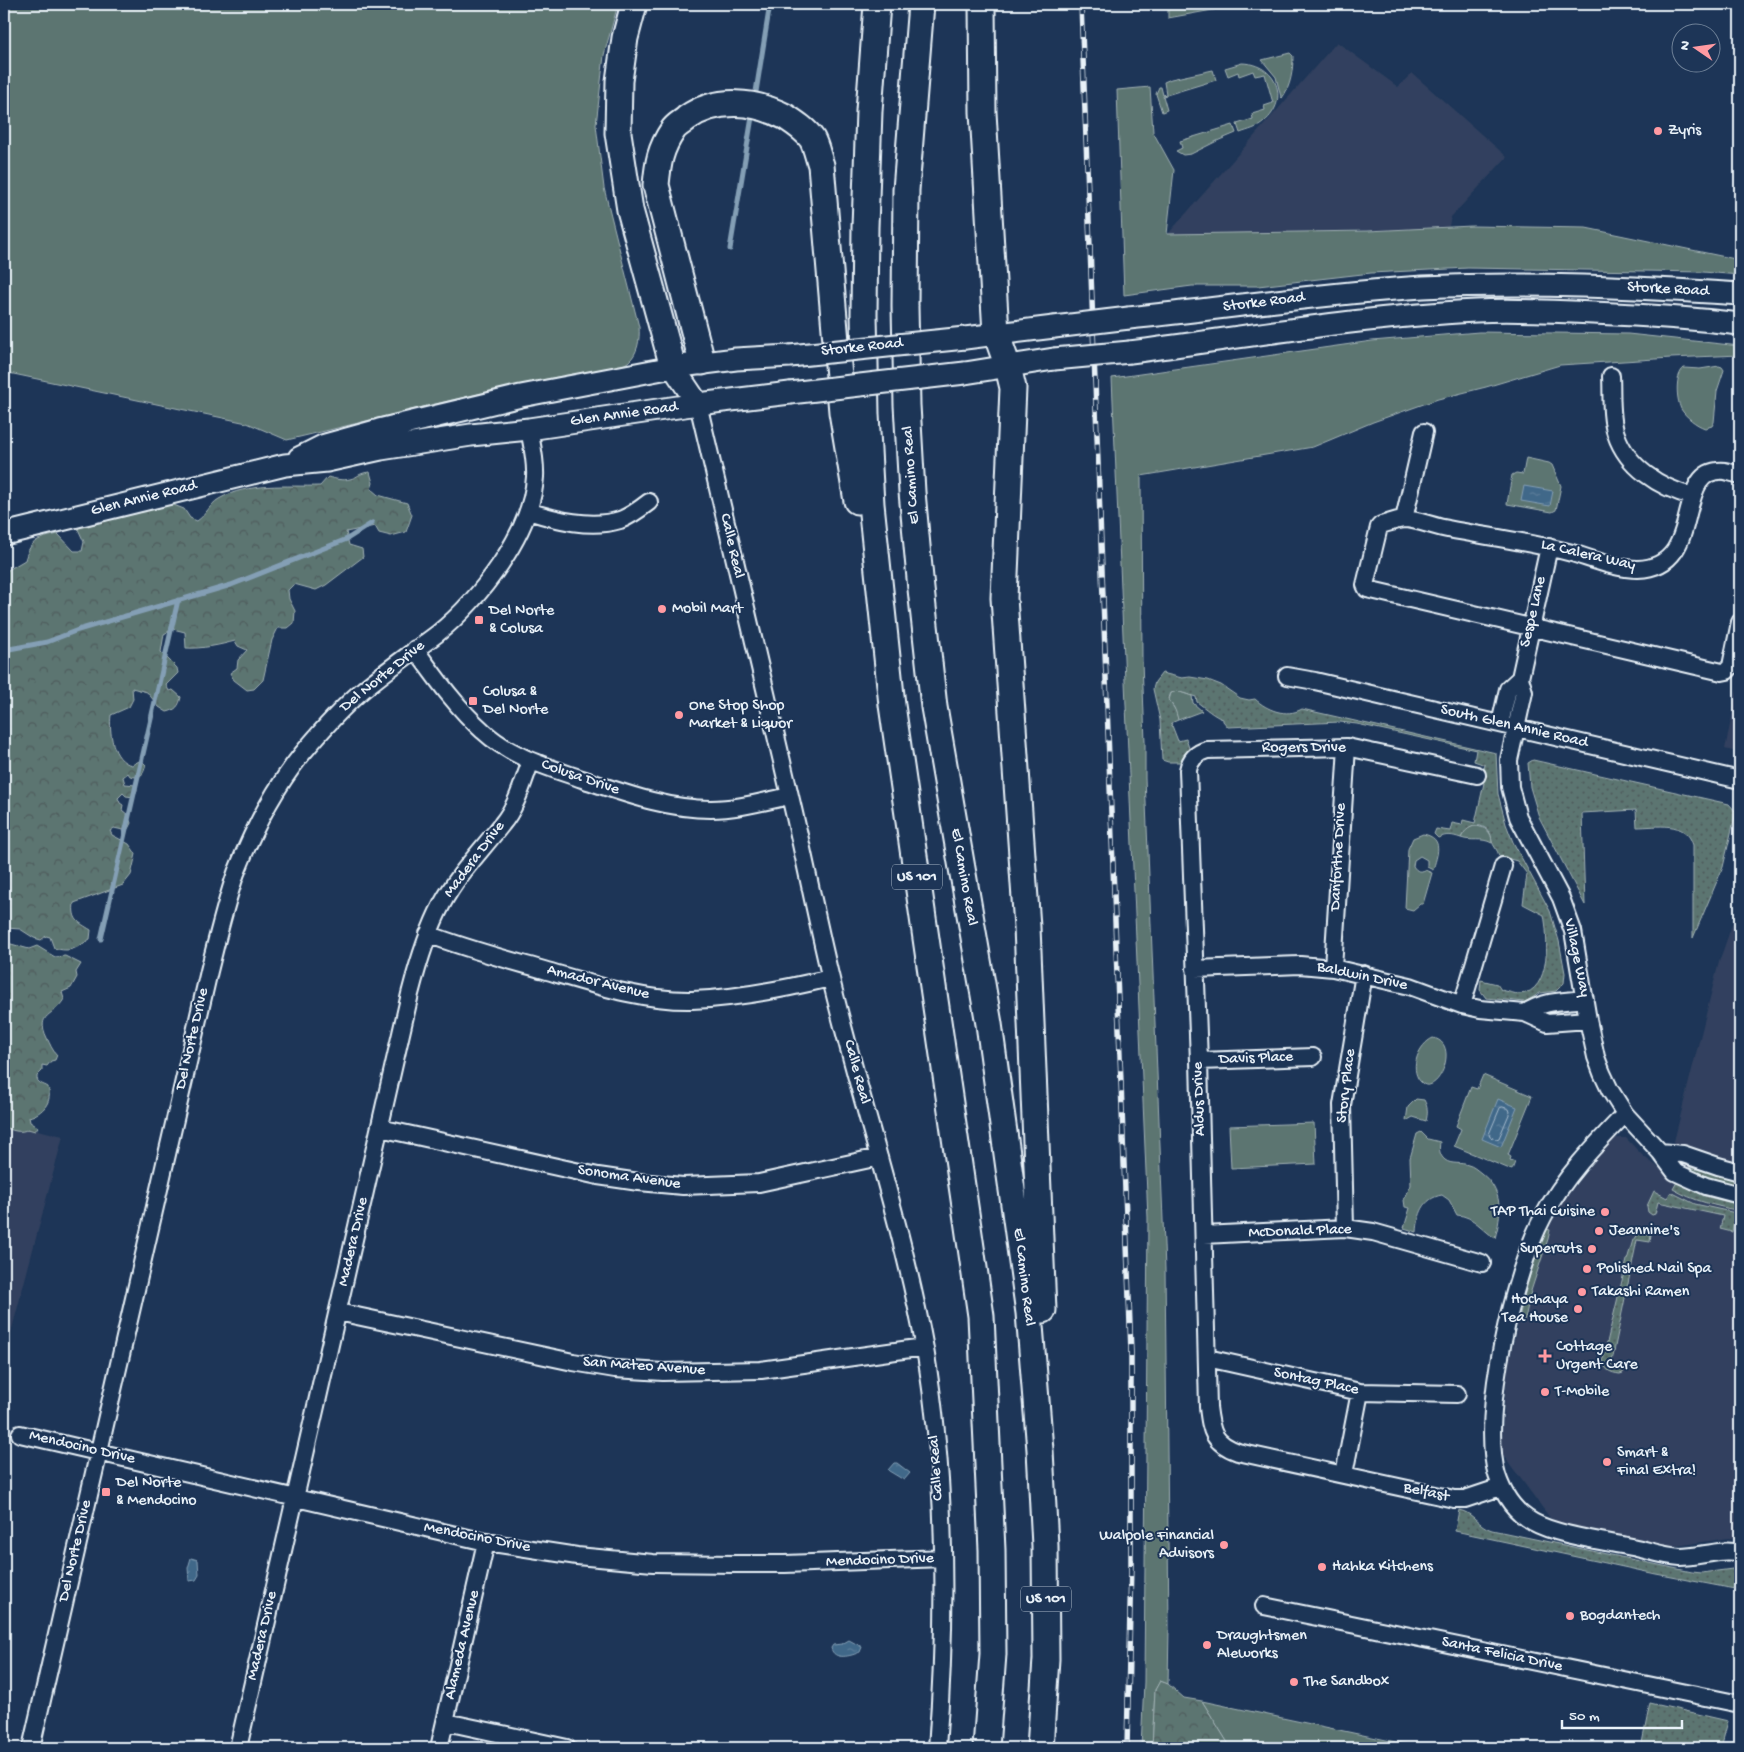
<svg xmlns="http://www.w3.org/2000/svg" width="1744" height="1752" font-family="'Gochi Hand',sans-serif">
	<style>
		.built { fill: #31405e }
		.green { fill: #5b7471; stroke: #a2b2b4 }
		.forest { fill: url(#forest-crowns); stroke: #a2b2b4 }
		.garden { fill: url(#garden-dots); stroke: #a2b2b4 }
		.water { fill: url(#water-ripples); stroke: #849fb5 }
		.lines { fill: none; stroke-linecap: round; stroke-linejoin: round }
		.shore { stroke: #a5bacc; stroke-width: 1 }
		.stream { stroke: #849fb5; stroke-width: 5 }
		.minor-casing { stroke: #e8f1f8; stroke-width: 20 }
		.major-casing { stroke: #e8f1f8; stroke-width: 25 }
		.highway-casing { stroke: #e8f1f8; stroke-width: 29 }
		.minor { stroke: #1d3557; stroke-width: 16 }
		.major { stroke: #1d3557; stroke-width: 21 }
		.highway { stroke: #1d3557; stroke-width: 25 }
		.rail-casing { stroke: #e8f1f8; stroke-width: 5.5 }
		.rail { stroke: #1d3557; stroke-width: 4; stroke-dasharray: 11; stroke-linecap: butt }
		.major-bridge-casing { stroke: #e8f1f8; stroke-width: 25; stroke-linecap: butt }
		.major-bridge { stroke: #1d3557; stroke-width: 21 }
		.poi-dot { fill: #ff9aa2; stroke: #1d3557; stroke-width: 2 }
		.labels { text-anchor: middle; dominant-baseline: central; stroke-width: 4; stroke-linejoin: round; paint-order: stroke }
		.shield { fill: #1d3557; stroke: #abb9c8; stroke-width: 1 }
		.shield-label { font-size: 15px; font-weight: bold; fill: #e8f1f8 }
		.poi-label { font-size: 16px; fill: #e8f1f8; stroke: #1d3557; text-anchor: start }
		.street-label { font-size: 16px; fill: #e8f1f8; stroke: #1d3557 }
	</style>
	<defs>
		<pattern id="forest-crowns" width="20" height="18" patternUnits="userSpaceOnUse" patternTransform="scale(1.25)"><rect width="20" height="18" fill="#5b7471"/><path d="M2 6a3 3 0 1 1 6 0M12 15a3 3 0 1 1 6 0" fill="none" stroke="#4f5c5c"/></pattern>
		<pattern id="garden-dots" width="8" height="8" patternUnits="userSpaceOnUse" patternTransform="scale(1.25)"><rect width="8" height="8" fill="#5b7471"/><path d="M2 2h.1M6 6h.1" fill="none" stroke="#4f5c5c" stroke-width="1.8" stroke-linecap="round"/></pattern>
		<pattern id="water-ripples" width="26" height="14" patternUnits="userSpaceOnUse" patternTransform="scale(1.25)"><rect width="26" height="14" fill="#416889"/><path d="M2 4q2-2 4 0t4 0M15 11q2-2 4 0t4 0" fill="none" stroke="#5c7e9a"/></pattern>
	</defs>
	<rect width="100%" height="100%" fill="#1d3557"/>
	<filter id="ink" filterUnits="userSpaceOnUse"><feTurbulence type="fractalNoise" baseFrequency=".02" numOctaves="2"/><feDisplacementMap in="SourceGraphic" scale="10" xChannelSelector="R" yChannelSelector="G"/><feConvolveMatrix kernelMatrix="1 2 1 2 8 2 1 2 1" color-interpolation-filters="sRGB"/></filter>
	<g filter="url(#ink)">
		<path class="built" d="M1337,42L1398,87L1412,73L1507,157L1451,217L1446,238L1392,230L1167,235Z
			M1740,676V753L1725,749Z
			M1740,902V1541L1728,1538L1671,1547L1556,1522L1550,1518L1503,1455L1502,1436L1505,1395L1509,1362L1526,1290L1542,1241L1563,1201L1608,1144L1616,1138H1626L1643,1156L1666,1173L1719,962Z
			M4,1122L63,1136L4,1359Z"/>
		<path class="green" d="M4,4H618L604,55L596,125L604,188L639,327C640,339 638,354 628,362C614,372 575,373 557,377C467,395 377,419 287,440L247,423L4,372Z
			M1168,4H1246L1168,18Z
			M1290,53L1293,56C1293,70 1291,86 1282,98L1281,97L1276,77L1262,60Z
			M1242,63C1276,64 1291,99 1264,122C1258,128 1248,130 1240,133L1237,124L1253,119L1252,114L1265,110L1264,106L1273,103L1265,74L1255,76L1253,71L1239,76L1238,72L1228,76L1225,68Z
			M1213,70L1216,80L1163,96L1167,110L1162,112L1156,94L1159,87H1161L1163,95L1166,94L1164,82L1171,79Z
			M1150,87L1153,132L1174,170L1167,234L1368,231L1472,226L1586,228L1740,260V275L1703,272L1468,268L1371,273L1258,286H1192L1124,295L1117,90Z
			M1233,125L1236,133L1217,141L1191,154L1183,155L1176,151L1182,148L1180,141Z
			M1479,332L1628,334L1740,346V355L1671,358L1560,365L1486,387L1438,399L1373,422L1313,447L1141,476L1142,661L1145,742V778L1165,1269L1169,1627L1168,1684L1160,1681L1155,1690L1152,1748H1141L1144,1682L1148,1218L1112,378L1372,341Z
			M1719,366L1722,367L1724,370L1717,391L1714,422L1712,426L1705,428C1696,425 1686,417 1681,409C1676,398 1675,375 1684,368L1700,369Z
			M1526,458L1549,463L1552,465L1561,486L1556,510L1552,512L1507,504L1512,475L1516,473L1523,474Z
			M1177,691L1192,696L1193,703L1202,711L1178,720L1174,708L1169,700L1171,693Z
			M1474,826C1484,826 1493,832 1492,843C1481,837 1472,842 1461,838L1466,829Z
			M1423,834C1445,838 1437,855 1433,870L1427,867V860L1420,856L1414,860L1413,866C1417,872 1420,872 1425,870L1432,873L1423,904H1420L1413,910L1405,908L1408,849L1413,838Z
			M1433,1038C1462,1043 1436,1101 1420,1081C1409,1068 1419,1044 1433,1038Z
			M1483,1075L1532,1096L1508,1155L1511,1157L1510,1160L1515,1162L1512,1170L1454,1146L1461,1129L1456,1126L1471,1087L1477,1089Z
			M1416,1099L1424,1100C1428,1107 1428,1113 1426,1121L1413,1117L1406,1121L1408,1107Z
			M1314,1123L1316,1164L1231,1168L1229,1126Z
			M1421,1132L1428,1139L1440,1142C1439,1149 1439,1155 1445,1160C1451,1165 1461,1162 1468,1165C1473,1166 1477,1170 1481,1173C1503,1190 1502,1214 1495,1238C1482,1230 1474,1216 1457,1215L1449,1200L1442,1195C1423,1198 1418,1215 1417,1232L1404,1228L1410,1208L1405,1207L1404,1200L1411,1185L1410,1158L1417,1134Z
			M1547,1229L1550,1230L1548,1239L1531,1291L1525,1319L1521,1321L1519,1318C1526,1287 1534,1257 1547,1229Z
			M1202,1701L1424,1748H1231Z"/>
		<path class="forest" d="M370,472L373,483L371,489L378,495L407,503L412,515L406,532L391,536L379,533L375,526L346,532L349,545L362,549L363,557L326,585L316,590L294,584L288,590L289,599L295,611L294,623L288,628H278L272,640L263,680L254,689L247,690L234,680L230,673L237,668L238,660L247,650L238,646L235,641C220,645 202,649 186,648L185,632L173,629L164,634L161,652L177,668L178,673L166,685L169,691L173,690L181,697C179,706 176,710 167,712L159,707L147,692L132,688L133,699L129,707L111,715C109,731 112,761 132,765L141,760L146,765C143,775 141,779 130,776L128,773L123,777L125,784L136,785L137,790L133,797L126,796L123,793L118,798L120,803L123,805L122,810L128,815L131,823L128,829L123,830L114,828L110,831L112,835L129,844L136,854L131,875L123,885L74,903C72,920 78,922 91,930L90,939C76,948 71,953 54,948L50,937L46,936L41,940L34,938L20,929L6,928L4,922V575L8,570L25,560C31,539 38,539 58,534L74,551H82L84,542L78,529L83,524L171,504L184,509L190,518L197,521C206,515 210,504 219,499C248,482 287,487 320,486L328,477C335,479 343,481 350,479C359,477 358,473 370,472Z
			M4,942L29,949L37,946L55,957L65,956L81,964L76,972L77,977L71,988L62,992L64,999C54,1017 35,1013 47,1038C50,1044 52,1050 57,1055L55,1060L51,1061L47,1066L42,1065V1071L37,1076C36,1084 44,1084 48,1087C53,1102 43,1113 29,1117L30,1122L38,1127L35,1131L28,1129C21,1134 11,1130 4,1127Z
			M1160,1681L1168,1684L1184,1698L1202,1701L1231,1748H1152L1155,1690Z"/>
		<path class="garden" d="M1162,673L1182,678L1190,677L1208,680L1221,685L1240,698L1249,700L1255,699C1267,710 1286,718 1302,709L1496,753L1498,794L1506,824L1513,842L1550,911L1559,941L1565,973L1564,983L1556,991L1540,993L1525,1002L1486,998L1480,990L1481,980L1497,984L1501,990C1507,991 1514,994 1520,994C1552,992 1548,935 1544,915L1523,904L1527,874L1517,861L1499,856C1498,850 1493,846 1492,841C1491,837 1492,837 1490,833C1481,820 1466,826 1461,838C1452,835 1447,834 1438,838L1434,834L1436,829L1450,831L1452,823L1462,825L1463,820L1475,823L1484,783L1481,782L1485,765L1474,761L1476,750L1357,724L1340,722L1228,727L1223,721V719C1215,717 1204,707 1197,702L1196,697L1177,691L1171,693C1167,700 1170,702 1174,708C1176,711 1177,716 1178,720L1171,723L1178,741L1186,739L1189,748L1180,762H1168L1162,760L1160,720L1153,689L1155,682Z
			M1533,760L1729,804L1736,812L1723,867L1693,938V845C1686,820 1657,827 1637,827L1636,810L1582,813L1585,905L1539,817L1530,787L1528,763Z
			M1689,1167L1740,1181V1187C1724,1183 1702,1179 1689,1167Z
			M1677,1182L1704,1196L1740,1205V1211C1717,1206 1693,1201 1673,1189Z
			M1654,1191L1667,1198L1671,1192L1695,1204L1736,1213L1732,1232L1720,1229L1723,1216L1658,1202L1655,1214L1652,1215L1648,1212L1647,1206Z
			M1644,1232L1651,1234L1650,1242L1637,1240L1611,1366L1624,1369L1623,1373L1620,1374C1611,1373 1603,1370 1603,1359L1627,1260L1633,1240L1638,1233Z
			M1459,1510C1474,1513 1478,1526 1492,1530L1692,1572L1702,1573L1740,1568V1590L1656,1574L1455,1531Z
			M1650,1703L1728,1721L1721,1748H1641Z"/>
		<path class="water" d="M1524,486L1553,491L1550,506L1521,501Z
			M1498,1099L1517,1107L1501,1147L1482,1139Z
			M894,1463H897L910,1473L904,1480L889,1471L888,1470Z
			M191,1558L198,1560L199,1575L196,1580L189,1581L188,1568Z
			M849,1640L862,1647L860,1652C851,1656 834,1661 831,1648L833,1645L842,1644Z"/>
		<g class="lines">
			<path class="shore" d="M1503,1107L1509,1109L1510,1112L1499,1138L1496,1139L1490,1137L1489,1134L1500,1108Z"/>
			<path class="stream" d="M755,98L770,4
				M730,249L753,111
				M4,650L47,642L78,630L231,585L347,539L372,523
				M101,939L178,600"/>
			<g class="minor-casing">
				<path id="minor" d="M1611,376C1612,394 1610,417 1616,434C1627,467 1660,488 1692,496
					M698,404C729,536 761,668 791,800C805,859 816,917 830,975C860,1101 902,1222 925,1349C947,1479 947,1618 937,1748
					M1740,475C1735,474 1730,472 1725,471C1670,466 1708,567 1638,569C1616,569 1592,559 1572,553C1531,542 1490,537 1448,529C1435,527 1416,519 1404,519C1396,520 1388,523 1381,525L1379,527L1365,585L1367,589L1722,672L1727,671L1731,666L1740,622
					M528,511C556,520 591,529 620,520C631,516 640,509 649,502
					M1404,519L1424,432
					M415,649C436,678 457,708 483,731C511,757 548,767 582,779C624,793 666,809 711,809C738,809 765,801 790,796
					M1287,676L1315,681L1740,780
					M1520,678L1549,547
					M1500,724L1508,689L1520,678L1524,692L1509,760L1510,787L1518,817L1561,898L1573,931L1588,1020L1596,1057L1602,1073L1610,1090L1625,1114L1660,1152L1675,1172L1706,1186L1740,1195
					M1477,775L1347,747L1207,750C1196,753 1190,760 1188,770L1199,1061L1208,1407C1211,1432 1213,1443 1238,1452L1454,1499H1465L1501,1487
					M428,934C466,949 505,959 544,970C592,984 642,1001 692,1000C740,998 785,989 830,978
					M1333,968L1347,747
					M1195,969L1300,965L1333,968L1410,986L1462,1005L1480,1009L1525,1013
					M1585,999C1562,1002 1545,1000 1525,1013L1547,1023L1588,1020
					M1462,1005L1503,866
					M1199,1061L1313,1057
					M1625,1114C1595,1145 1563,1178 1543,1217C1514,1271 1479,1416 1497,1475C1503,1494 1515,1512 1533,1522C1556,1535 1604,1541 1632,1547C1647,1550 1664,1556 1680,1557C1701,1557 1720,1548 1740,1553
					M380,1128L598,1176L639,1182L683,1186L759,1183L879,1157
					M1660,1152L1683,1154L1718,1166L1740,1172
					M1345,1228L1342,1105L1364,974
					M1204,1235L1345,1228L1373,1232L1482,1263
					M338,1312L573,1362L615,1369L663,1372L761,1370L924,1347
					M1207,1358L1360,1392L1457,1394
					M20,1434L486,1542L577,1556L653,1563L734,1564H785L943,1558
					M1344,1474L1360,1392
					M1264,1606L1740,1704
					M446,1722L567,1748
					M31,1748L209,971C217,939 225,905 236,873C252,832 274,789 302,754C321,731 341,708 364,689C388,669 413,652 437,634C479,600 532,533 535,477C536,461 532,445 529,429
					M238,1748L410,994C418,963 427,932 442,904C458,874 482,850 502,824C517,806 523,782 531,761
					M439,1748L486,1542"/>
			</g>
			<g class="major-casing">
				<path id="major" d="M1129,318C1227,308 1324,293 1423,287C1529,282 1635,287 1740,294
					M965,338L1054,327
					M1130,352C1245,337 1360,317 1476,311C1515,309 1554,311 1593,313C1642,315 1691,318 1740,324
					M673,367L698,404
					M965,373L1054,359
					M299,458L325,445L379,430L521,396L673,367L736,359L790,356
					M4,534L285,465L327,461L381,449L471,435L529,429L698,404L790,393"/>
			</g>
			<g class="highway-casing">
				<path id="highway" d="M634,4L625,38L619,81L618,133L630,210L673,367
					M877,4L869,111L865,227L864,314L866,414L871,504L892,705L981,1316L992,1550L993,1654L986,1748
					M921,4L906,190L905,306L907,405L912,492L921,589L934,707L989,1024L1029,1313L1040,1450L1045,1546L1046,1659L1040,1748
					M982,4L983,112L996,333L1008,367L1013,388L1004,598L1027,927L1043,1310
					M702,362L656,185C658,163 660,149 673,130C676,125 683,122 687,118C717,97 755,101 786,117C795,123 806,130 812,139C816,146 818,157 821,165L842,412L857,501"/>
			</g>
			<use href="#minor" class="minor"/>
			<use href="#major" class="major"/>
			<use href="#highway" class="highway"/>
			<g class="rail-casing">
				<path id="rail" d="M1081,4L1131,1352V1563L1127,1748"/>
			</g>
			<use href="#rail" class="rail"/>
			<g class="major-bridge-casing">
				<path id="major-bridge" d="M1054,327L1129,318
					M790,356L965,338
					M1054,359L1130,352
					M790,393L965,373"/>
			</g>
			<use href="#major-bridge" class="major-bridge"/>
		</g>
	</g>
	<g class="poi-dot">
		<circle cx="1658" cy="131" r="5"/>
		<circle cx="662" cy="609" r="5"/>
		<rect x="474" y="615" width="10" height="10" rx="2.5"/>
		<rect x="468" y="696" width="10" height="10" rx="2.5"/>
		<circle cx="679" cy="715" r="5"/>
		<circle cx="1605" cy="1212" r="5"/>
		<circle cx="1599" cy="1231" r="5"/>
		<circle cx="1592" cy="1249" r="5"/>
		<circle cx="1587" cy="1269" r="5"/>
		<circle cx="1582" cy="1292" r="5"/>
		<circle cx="1578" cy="1309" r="5"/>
		<path d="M1542.5 1348.5h5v5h5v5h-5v5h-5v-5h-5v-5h5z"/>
		<circle cx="1545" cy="1392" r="5"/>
		<circle cx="1607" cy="1462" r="5"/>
		<rect x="101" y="1487" width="10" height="10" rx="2.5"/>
		<circle cx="1224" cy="1545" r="5"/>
		<circle cx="1322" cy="1567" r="5"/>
		<circle cx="1570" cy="1616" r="5"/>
		<circle cx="1207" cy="1645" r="5"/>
		<circle cx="1294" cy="1682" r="5"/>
	</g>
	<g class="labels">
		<g class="shield">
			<rect x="892" y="864.5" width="50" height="25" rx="4"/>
			<rect x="1021" y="1586.5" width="50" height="25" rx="4"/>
		</g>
		<g class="shield-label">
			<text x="917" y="877">US 101</text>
			<text x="1046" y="1599">US 101</text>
		</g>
		<g class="poi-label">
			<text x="1668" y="131">Zyris</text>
			<text x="672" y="609">Mobil Mart</text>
			<text x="489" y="611">Del Norte<tspan x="489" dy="18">&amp; Colusa</tspan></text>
			<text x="483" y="692">Colusa &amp;<tspan x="483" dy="18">Del Norte</tspan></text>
			<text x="689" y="706">One Stop Shop<tspan x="689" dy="18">Market &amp; Liquor</tspan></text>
			<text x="1595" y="1212" text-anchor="end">TAP Thai Cuisine</text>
			<text x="1609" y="1231">Jeannine's</text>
			<text x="1582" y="1249" text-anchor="end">Supercuts</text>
			<text x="1597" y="1269">Polished Nail Spa</text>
			<text x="1592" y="1292">Takashi Ramen</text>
			<text x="1568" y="1300" text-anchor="end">Hochaya<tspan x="1568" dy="18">Tea House</tspan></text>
			<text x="1556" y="1347">Cottage<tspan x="1556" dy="18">Urgent Care</tspan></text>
			<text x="1555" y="1392">T-Mobile</text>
			<text x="1617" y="1453">Smart &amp;<tspan x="1617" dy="18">Final Extra!</tspan></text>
			<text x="116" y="1483">Del Norte<tspan x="116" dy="18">&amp; Mendocino</tspan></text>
			<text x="1214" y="1536" text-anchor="end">Walpole Financial<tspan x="1214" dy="18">Advisors</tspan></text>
			<text x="1332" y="1567">Hahka Kitchens</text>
			<text x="1580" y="1616">Bogdantech</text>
			<text x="1217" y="1636">Draughtsmen<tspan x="1217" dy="18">Aleworks</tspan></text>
			<text x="1304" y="1682">The Sandbox</text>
		</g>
		<g class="street-label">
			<text transform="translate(1668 290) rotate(3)">Storke Road</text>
			<text transform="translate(1264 303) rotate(-7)">Storke Road</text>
			<text transform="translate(862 348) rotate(-6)">Storke Road</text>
			<text transform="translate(624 415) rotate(-8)">Glen Annie Road</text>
			<text transform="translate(912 475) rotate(-94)">El Camino Real</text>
			<text transform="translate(144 499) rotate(-14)">Glen Annie Road</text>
			<text transform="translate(731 546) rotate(77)">Calle Real</text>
			<text transform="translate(1588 556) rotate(13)">La Calera Way</text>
			<text transform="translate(1534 612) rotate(-77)">Sespe Lane</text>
			<text transform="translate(383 677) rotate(-39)">Del Norte Drive</text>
			<text transform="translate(1514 727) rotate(13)">South Glen Annie Road</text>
			<text x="1304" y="748">Rogers Drive</text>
			<text transform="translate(580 778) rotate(19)">Colusa Drive</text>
			<text transform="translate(1339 857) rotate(-87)">Danforthe Drive</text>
			<text transform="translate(475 860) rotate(-53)">Madera Drive</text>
			<text transform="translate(963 877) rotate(80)">El Camino Real</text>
			<text transform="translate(1576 958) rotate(78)">Village Way</text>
			<text transform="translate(1362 977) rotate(12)">Baldwin Drive</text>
			<text transform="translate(598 983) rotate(14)">Amador Avenue</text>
			<text transform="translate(193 1039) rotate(-77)">Del Norte Drive</text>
			<text transform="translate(1256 1059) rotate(-2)">Davis Place</text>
			<text transform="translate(856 1072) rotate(75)">Calle Real</text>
			<text transform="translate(1347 1086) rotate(-83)">Story Place</text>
			<text transform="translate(1200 1099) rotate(-92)">Aldus Drive</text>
			<text transform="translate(629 1178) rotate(8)">Sonoma Avenue</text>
			<text transform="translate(1300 1232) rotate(-2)">McDonald Place</text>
			<text transform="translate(354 1242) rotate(-77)">Madera Drive</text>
			<text transform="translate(1023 1277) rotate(83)">El Camino Real</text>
			<text transform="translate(644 1367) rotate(4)">San Mateo Avenue</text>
			<text transform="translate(1316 1382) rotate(12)">Sontag Place</text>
			<text transform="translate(82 1448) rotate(13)">Mendocino Drive</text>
			<text transform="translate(937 1468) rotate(-94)">Calle Real</text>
			<text transform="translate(1426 1493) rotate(12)">Belfast</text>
			<text transform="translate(477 1538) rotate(11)">Mendocino Drive</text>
			<text transform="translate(76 1551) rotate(-77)">Del Norte Drive</text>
			<text transform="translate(880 1561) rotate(-2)">Mendocino Drive</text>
			<text transform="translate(263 1636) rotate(-77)">Madera Drive</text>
			<text transform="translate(463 1645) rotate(-77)">Alameda Avenue</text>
			<text transform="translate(1502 1655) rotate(12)">Santa Felicia Drive</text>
		</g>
	</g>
	<rect width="1744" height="1752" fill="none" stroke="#1d3557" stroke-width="20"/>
	<rect x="10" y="10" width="1724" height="1732" fill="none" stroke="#e8f1f8" stroke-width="2" filter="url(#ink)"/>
	<g transform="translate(1696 48) rotate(283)"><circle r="24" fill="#1d3557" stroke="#6e8097"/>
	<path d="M0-4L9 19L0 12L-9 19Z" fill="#ff9aa2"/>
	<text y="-8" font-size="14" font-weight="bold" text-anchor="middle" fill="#e8f1f8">N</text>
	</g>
	<path d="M1562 1720v8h120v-8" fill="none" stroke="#e8f1f8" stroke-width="2.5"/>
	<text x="1569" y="1720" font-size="15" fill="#e8f1f8" stroke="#1d3557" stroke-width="4" paint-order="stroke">50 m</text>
</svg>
